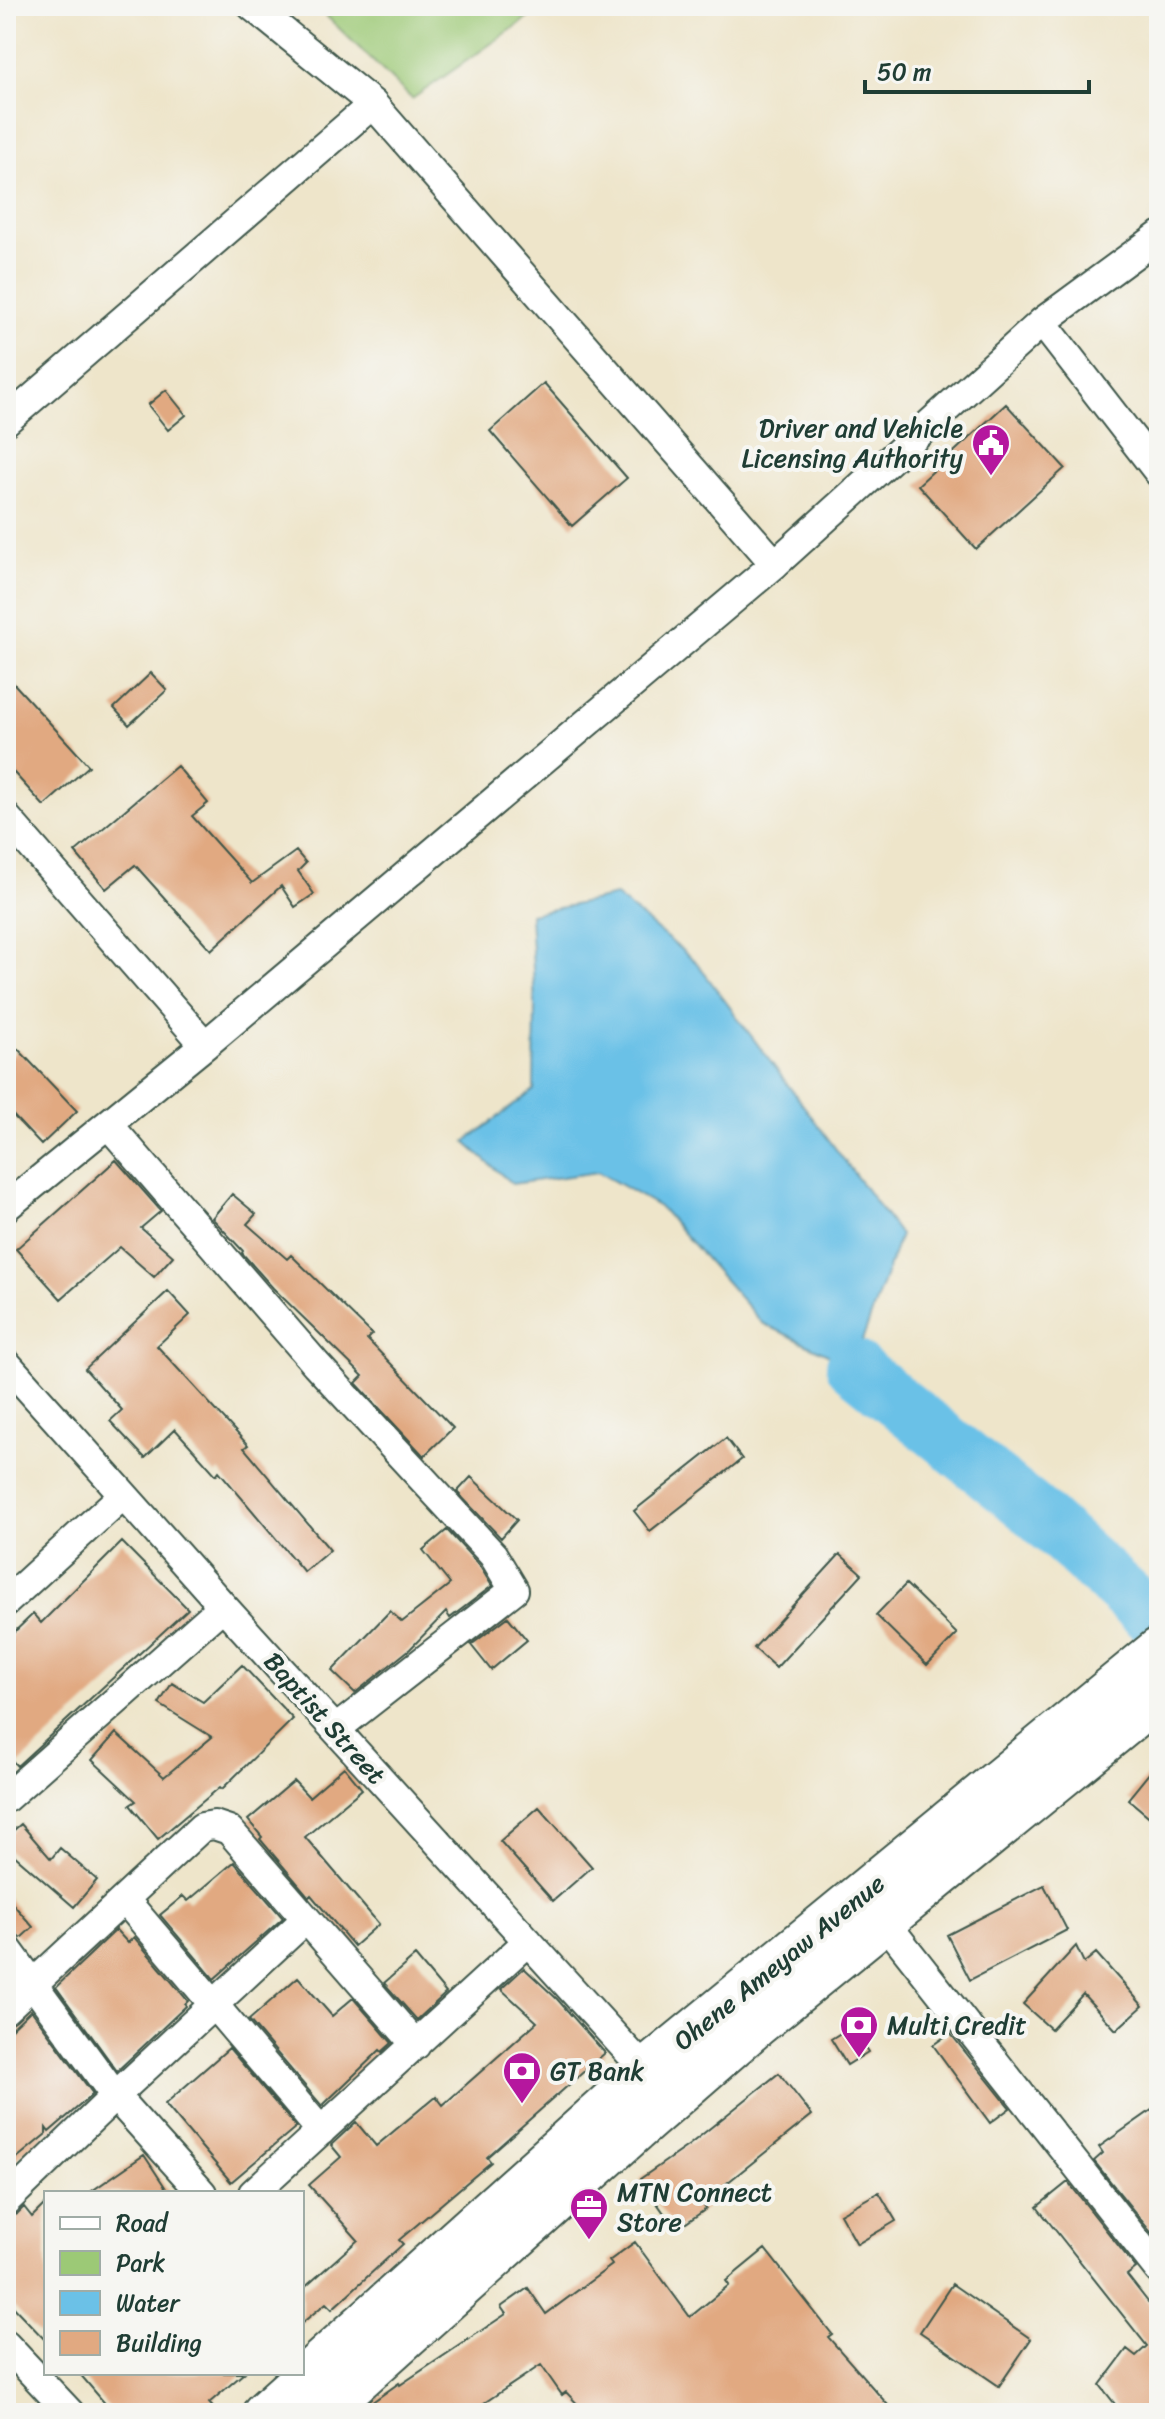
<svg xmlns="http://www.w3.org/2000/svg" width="1165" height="2419" font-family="Sriracha,sans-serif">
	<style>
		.green { fill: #9cc976; stroke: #5e8355; stroke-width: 2 }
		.water { fill: #6bc1e7; stroke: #457f8e; stroke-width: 2 }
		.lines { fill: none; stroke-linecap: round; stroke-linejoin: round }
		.river { stroke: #6bc1e7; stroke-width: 54 }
		.building { fill: #e1a981 }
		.street-casing { stroke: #3e564a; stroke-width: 32 }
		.highway-casing { stroke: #3e564a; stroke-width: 48 }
		.street { stroke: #fff; stroke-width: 28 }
		.highway { stroke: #fff; stroke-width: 44 }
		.labels { text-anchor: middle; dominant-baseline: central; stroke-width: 8; stroke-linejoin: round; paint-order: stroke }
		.poi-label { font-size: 26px; fill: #1f3d34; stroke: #f6f6f2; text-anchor: start }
		.street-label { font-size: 26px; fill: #1f3d34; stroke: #f6f6f2 }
	</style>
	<rect width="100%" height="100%" fill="#f6f6f2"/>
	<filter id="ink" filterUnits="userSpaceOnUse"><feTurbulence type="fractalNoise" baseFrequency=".0125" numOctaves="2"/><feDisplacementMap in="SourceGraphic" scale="16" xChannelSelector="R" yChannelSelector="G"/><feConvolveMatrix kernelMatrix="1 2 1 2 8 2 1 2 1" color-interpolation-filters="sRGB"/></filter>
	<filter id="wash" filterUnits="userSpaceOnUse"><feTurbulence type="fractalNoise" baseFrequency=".006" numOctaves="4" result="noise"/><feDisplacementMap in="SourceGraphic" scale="32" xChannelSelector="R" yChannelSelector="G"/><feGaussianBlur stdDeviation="1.8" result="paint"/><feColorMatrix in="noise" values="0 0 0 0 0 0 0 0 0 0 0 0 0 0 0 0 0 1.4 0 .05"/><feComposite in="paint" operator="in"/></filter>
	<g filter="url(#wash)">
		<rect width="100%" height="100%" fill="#eee5ca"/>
		<path class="green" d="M316,6H545L412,99Z"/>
		<path class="water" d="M616,896L696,962L900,1235L853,1366L762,1323L661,1208L598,1172L512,1184L465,1142L534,1090L535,1005L530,914Z"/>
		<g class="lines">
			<path class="river" d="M853,1366L1035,1512L1153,1619"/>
		</g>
		<g id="blocks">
			<path class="building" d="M544,383L627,478L572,526L490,431Z
				M166,390L186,415L168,430L148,405Z
				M1006,404L1065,468L976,549L918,485Z
				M151,673L167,690L129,725L114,708Z
				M6,675L89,766L44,806L6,764Z
				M177,766L208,803L192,816L252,883L296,851L306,863L298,871L314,894L295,907L281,886L211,950L135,865L106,889L75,852Z
				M18,1049L77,1111L41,1145L6,1108V1061Z
				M116,1160L161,1211L141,1228L173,1256L154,1277L120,1247L61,1299L16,1249Z
				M232,1194L256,1214L247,1224L287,1259L291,1255L372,1334L367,1339L453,1428L424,1456L356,1383L363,1376L273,1288L242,1253L243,1251L212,1218Z
				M168,1291L190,1315L157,1346L248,1445L244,1448L330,1550L304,1572L219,1471L216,1475L175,1429L145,1458L110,1421L122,1410L85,1369Z
				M726,1438L742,1459L650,1531L634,1511Z
				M471,1477L517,1520L501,1538L457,1492Z
				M447,1530L479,1565L492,1586L450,1618L446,1612L410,1649L355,1693L332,1671L390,1611L402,1622L450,1584L423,1550Z
				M122,1542L188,1609L17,1766L6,1754V1640L33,1614L41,1623Z
				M840,1554L862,1574L776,1668L754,1648Z
				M906,1584L957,1634L927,1665L876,1615Z
				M508,1617L527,1640L491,1670L471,1645Z
				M242,1665L293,1719L222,1789L220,1787L158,1839L130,1805L136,1801L92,1760L116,1733L164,1777L212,1737L159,1704L172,1683L203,1702Z
				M1159,1761V1825L1128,1799Z
				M344,1767L362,1789L305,1837L379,1924L354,1946L311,1895L309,1897L260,1839L262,1837L248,1820L294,1781L309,1797Z
				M539,1807L592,1867L553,1901L500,1841Z
				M21,1824L51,1859L60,1848L97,1880L74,1907L6,1848V1837Z
				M234,1862L283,1918L214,1979L160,1915L183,1896L188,1901Z
				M1044,1885L1067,1930L970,1980L947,1935Z
				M6,1896L33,1927L21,1938L14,1932L6,1930Z
				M116,1930L128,1943L134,1937L188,2001L185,2004L186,2006L117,2071L56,1987Z
				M1076,1946L1084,1963L1096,1953L1143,2006L1116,2030L1083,1994L1051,2029L1023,2004Z
				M415,1956L446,1993L417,2020L384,1983Z
				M524,1968L557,1999L605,2053L487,2157L491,2162L399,2240L403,2244L332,2309L326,2303L302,2323V2290L358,2240L309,2185L341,2157L331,2145L356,2122L376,2146L436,2096L443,2105L537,2022L501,1989Z
				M298,1977L332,2016L353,1998L392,2043L382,2052L380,2050L322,2106L249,2020Z
				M31,2010L93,2094L49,2132L46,2128V2134L6,2167V2034Z
				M852,2026L868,2052L847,2065L831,2039Z
				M950,2033L1010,2108L990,2123L933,2045Z
				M229,2048L296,2127L231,2182L165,2104Z
				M779,2073L812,2115L702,2203L706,2209L676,2230L640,2179L689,2145Z
				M1159,2105V2232L1154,2236L1094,2161L1103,2153L1099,2147Z
				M144,2155L169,2193H89Z
				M1068,2182L1136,2268L1127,2275L1159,2316V2413H1122L1100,2385L1127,2349L1136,2356L1147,2346L1037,2207Z
				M879,2192L896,2221L857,2244L840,2214Z
				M46,2203V2341L6,2299V2218L17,2214L24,2207L32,2217Z
				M635,2242L690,2317L729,2285L726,2281L765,2249L832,2334L828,2337L895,2413H586L566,2392L562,2395L541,2365L469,2413H357L399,2383L400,2385L506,2314L501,2307L528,2288L546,2314L612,2265L609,2261Z
				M952,2284L1031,2339L999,2386L920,2332Z
				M79,2373H244L209,2403L218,2413H113Z"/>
		</g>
	</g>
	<g filter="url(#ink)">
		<use href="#blocks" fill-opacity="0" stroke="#3e564a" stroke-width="2"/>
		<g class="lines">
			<g class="street-casing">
				<path id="street" d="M1042,322L1159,473
					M6,421L373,104
					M775,564L1042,322L1159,236
					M6,817L205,1045
					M108,1124L316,1364L493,1555L514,1590L336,1729
					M6,1207L205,1045L775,564L373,104L252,6
					M6,1363L223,1606L646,2071
					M6,1602L123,1495
					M6,1798L223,1606
					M125,1900L321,2131
					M884,1921L1159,2270
					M6,1947L115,2096L202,2193
					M6,2009L202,1827L214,1825L229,1830L416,2045
					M253,2193L528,1941
					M6,2201L115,2096L306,1919
					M6,2345L70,2413"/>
			</g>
			<g class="highway-casing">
				<path id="highway" d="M265,2413L646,2071L1159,1650
					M320,2413L633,2132L757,2024L1159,1696"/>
			</g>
			<use href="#street" class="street"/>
			<use href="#highway" class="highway"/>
		</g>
	</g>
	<defs>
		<g id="civic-pin" transform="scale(2)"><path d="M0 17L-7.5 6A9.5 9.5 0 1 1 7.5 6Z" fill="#b5179e" stroke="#f6f6f2"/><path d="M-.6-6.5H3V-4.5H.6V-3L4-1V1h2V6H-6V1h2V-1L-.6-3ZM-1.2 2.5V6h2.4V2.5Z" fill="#fff"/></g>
		<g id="bank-pin" transform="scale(2)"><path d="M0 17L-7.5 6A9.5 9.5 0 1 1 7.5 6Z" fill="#b5179e" stroke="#f6f6f2"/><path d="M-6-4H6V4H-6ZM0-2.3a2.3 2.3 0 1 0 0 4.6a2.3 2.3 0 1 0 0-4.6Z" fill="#fff"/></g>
		<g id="office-pin" transform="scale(2)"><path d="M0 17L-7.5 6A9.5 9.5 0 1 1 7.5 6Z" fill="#b5179e" stroke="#f6f6f2"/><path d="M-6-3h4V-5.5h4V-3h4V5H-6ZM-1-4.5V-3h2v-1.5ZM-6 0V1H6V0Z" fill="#fff"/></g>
	</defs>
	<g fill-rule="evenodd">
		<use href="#civic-pin" x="991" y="443"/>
		<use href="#bank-pin" x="859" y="2025"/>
		<use href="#bank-pin" x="522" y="2071"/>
		<use href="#office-pin" x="589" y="2207"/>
	</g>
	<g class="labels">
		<g class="poi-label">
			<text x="963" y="428" text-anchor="end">Driver and Vehicle<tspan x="963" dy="30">Licensing Authority</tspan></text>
			<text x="887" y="2025">Multi Credit</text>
			<text x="550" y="2071">GT Bank</text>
			<text x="617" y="2192">MTN Connect<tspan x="617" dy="30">Store</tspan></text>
		</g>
		<g class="street-label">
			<text transform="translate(325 1718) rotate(48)">Baptist Street</text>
			<text transform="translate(779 1962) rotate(-39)">Ohene Ameyaw Avenue</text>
		</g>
	</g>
	<rect width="1165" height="2419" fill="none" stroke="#f6f6f2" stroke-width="32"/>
	<rect x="44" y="2191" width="260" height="184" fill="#f6f6f2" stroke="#a0aca6" stroke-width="2"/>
	<rect x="60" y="2217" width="40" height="12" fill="#ffffff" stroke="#a0aca6" stroke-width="2"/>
	<text x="116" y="2231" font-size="24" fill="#1f3d34">Road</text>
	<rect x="60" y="2251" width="40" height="24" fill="#9cc976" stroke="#a0aca6" stroke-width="2"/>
	<text x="116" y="2271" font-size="24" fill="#1f3d34">Park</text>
	<rect x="60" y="2291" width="40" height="24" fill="#6bc1e7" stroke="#a0aca6" stroke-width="2"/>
	<text x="116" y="2311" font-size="24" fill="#1f3d34">Water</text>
	<rect x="60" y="2331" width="40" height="24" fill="#e1a981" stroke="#a0aca6" stroke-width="2"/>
	<text x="116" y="2351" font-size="24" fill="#1f3d34">Building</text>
	<path d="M865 80v12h224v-12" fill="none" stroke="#1f3d34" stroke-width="4"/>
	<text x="877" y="80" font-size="24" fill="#1f3d34" stroke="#f6f6f2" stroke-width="6" paint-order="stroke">50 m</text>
</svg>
